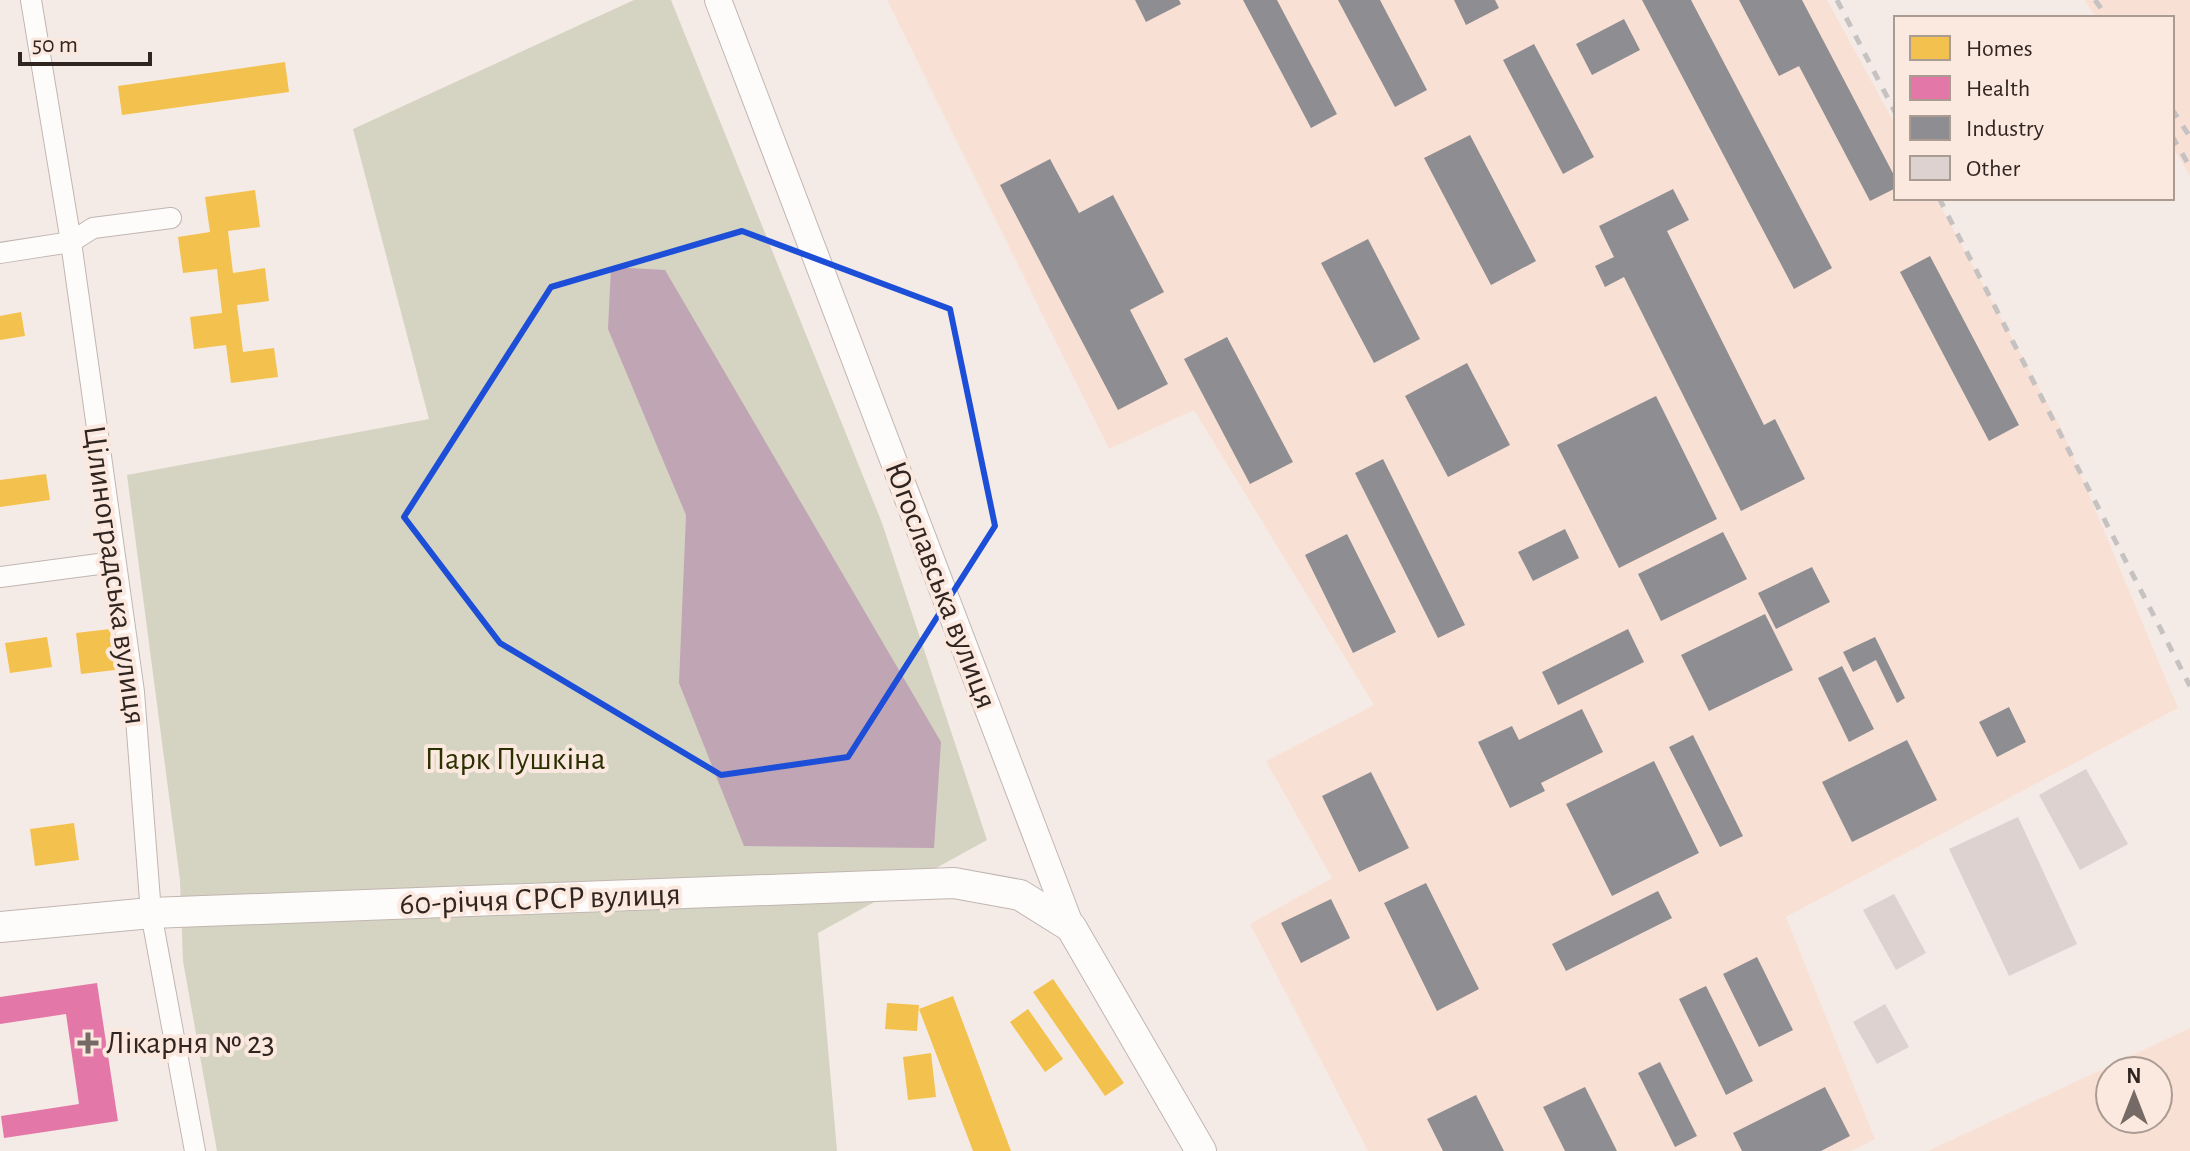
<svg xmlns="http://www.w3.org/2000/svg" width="2190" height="1151" font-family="'Alegreya Sans',sans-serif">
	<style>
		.built { fill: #f9e0d4; fill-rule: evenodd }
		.green { fill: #d5d3c2 }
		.water { fill: #c0a5b4 }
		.homes { fill: #f2c14e }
		.health { fill: #e377a8 }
		.industry { fill: #8d8d92 }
		.building { fill: #ddd2d0 }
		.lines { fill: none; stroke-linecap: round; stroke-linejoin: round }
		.minor-casing { stroke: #c0b6b1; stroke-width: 22 }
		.tertiary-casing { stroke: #c0b6b1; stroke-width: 28 }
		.secondary-casing { stroke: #c0b6b1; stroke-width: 32 }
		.minor { stroke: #fefcfb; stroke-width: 20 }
		.tertiary { stroke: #fefcfb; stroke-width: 26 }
		.secondary { stroke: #fefcfb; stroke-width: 30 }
		.rail { stroke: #c5c2c1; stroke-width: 5; stroke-dasharray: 10 10; stroke-linecap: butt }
		.marked { fill: none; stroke: #1d4ed8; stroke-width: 6; stroke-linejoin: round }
		.poi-dot { fill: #756a65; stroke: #fbe9e0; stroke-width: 3 }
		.labels { text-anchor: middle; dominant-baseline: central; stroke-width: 8; stroke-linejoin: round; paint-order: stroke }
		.street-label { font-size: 32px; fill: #302520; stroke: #fbe9e0 }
		.park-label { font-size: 32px; fill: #2b3000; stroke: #fbe9e0 }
		.poi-label { font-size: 32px; fill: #302520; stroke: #fbe9e0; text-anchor: start }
	</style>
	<rect width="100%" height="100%" fill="#f5ebe6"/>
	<path class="built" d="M887,0H1827L1896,126V198H1936L2062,430L2178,708L1786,917L1875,1139L1851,1151H1368L1250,924L1332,878L1266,761L1374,705L1194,410L1109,449Z
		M2085,0H2190V176L2172,146V18H2096Z
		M2190,1028V1151H1928ZM2158,1071V1119H2110V1071Z"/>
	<path class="green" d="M634,0H671L882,523L987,840L818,933L837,1151H217L183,961L180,880L127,475L429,419L353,129Z"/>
	<path class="water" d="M611,267L665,270L941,742L934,848L744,846L679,683L686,515L608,329Z"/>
	<path class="homes" d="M285,62L289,92L122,115L118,86Z
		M255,190L260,227L228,231L233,273L265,268L269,301L237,305L243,352L274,348L278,377L231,383L226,345L194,349L190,317L222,313L217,269L183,273L178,237L210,232L205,197Z
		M21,312L25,336L0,340V316Z
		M46,474L50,500L0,507V480Z
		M110,629L115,670L81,674L76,633Z
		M47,637L52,667L10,673L5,643Z
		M74,823L79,860L35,866L30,829Z
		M1053,979L1124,1083L1105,1096L1033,992Z
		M953,996L1011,1151H973L919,1009Z
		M887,1003L919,1005L917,1031L885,1029Z
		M1028,1009L1063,1059L1045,1072L1010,1022Z
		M931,1053L936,1097L908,1100L903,1057Z"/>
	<path class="health" d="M97,983L118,1121L4,1138L1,1116L79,1104L66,1014L0,1024V997Z"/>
	<path class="industry" d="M1135,0H1179L1181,4L1146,22Z
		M1243,0H1277L1337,114L1311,128Z
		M1338,0H1380L1427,90L1395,107Z
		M1454,0H1495L1499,8L1466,25Z
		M1642,0H1691L1832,268L1794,289Z
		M1739,0H1802L1896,179V188L1870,201L1799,66L1779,76Z
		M1624,19L1640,50L1592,75L1576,44Z
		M1534,44L1594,157L1563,174L1503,60Z
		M1470,135L1536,261L1491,285L1424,158Z
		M1050,159L1079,213L1113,195L1164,292L1130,310L1168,384L1118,410L1000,185Z
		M1673,189L1689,220L1667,231L1764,425L1775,419L1805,479L1741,511L1624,277L1605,287L1595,266L1614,257L1599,226Z
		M1368,239L1420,339L1374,363L1321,263Z
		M1930,256L2019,425L1989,441L1900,272Z
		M1227,337L1293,462L1250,484L1184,359Z
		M1467,363L1510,445L1448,477L1405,396Z
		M1656,396L1717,519L1619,568L1557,445Z
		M1383,459L1465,625L1438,638L1355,473Z
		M1565,529L1579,558L1533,581L1518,552Z
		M1723,532L1747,579L1661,621L1638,574Z
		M1347,534L1396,632L1353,653L1305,555Z
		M1812,567L1830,602L1776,629L1758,593Z
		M1765,614L1793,670L1709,711L1681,655Z
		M1628,629L1644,662L1558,705L1542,672Z
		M1875,637L1905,698L1897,703L1876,660L1853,672L1843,652Z
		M1842,666L1874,729L1849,742L1818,678Z
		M2009,707L2026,742L1997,757L1979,722Z
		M1582,709L1603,752L1541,783L1545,791L1510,808L1478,742L1512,726L1519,740Z
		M1693,735L1743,836L1720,847L1669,747Z
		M1907,740L1937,800L1852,842L1822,782Z
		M1654,761L1699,853L1612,896L1566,804Z
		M1371,772L1409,848L1359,872L1322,796Z
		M1426,883L1479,989L1437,1011L1384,903Z
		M1658,891L1672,918L1566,971L1552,944Z
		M1331,899L1350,938L1301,963L1281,923Z
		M1757,957L1793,1030L1759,1047L1723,974Z
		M1706,986L1753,1081L1726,1095L1679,999Z
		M1660,1062L1697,1136L1675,1147L1638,1073Z
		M1585,1087L1617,1151H1565L1543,1107Z
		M1825,1087L1850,1136L1821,1151H1742L1733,1133Z
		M1476,1095L1504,1151H1443L1427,1119Z"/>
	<path class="building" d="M2086,769L2128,844L2080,870L2039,795Z
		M2018,817L2077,944L2009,976L1949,849Z
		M1894,894L1926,953L1896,970L1863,910Z
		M1885,1004L1909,1047L1877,1064L1853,1022Z"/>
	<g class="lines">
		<g class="minor-casing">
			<path id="minor" d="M31,0L71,242L134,692L151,913L195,1151
				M0,253L71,242L93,228L171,218
				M0,577L114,562"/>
		</g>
		<g class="tertiary-casing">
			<path id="tertiary" d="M718,0L1071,927"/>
		</g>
		<g class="secondary-casing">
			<path id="secondary" d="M0,927L151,913L954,883L1020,895L1071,927L1201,1151"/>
		</g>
		<use href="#minor" class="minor"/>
		<use href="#tertiary" class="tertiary"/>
		<use href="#secondary" class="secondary"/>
		<path class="rail" d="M1837,0L1896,114
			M2095,0L2108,18
			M2172,109L2190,137
			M2172,136L2190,167
			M1939,198L2190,686"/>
	</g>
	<path class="marked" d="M742,231L950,309L995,526L848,757L721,775L500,643L404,517L551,287Z"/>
	<path class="poi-dot" d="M84 1031h8v8h8v8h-8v8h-8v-8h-8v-8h8z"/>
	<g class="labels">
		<g class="street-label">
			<text transform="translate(115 575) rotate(82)">Цілиноградська вулиця</text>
			<text transform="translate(941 585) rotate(69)">Югославська вулиця</text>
			<text transform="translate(540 899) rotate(-2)">60-річчя СРСР вулиця</text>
		</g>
		<g class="park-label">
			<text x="515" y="759">Парк Пушкіна</text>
		</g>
		<g class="poi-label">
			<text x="106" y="1043">Лікарня № 23</text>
		</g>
	</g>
	<rect x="1894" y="16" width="280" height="184" fill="#fbe9e0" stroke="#aa9b93" stroke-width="2"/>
	<rect x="1910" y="36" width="40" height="24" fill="#f2c14e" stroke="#aa9b93" stroke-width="2"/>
	<text x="1966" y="56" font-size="24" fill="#302520">Homes</text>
	<rect x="1910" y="76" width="40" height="24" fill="#e377a8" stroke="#aa9b93" stroke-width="2"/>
	<text x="1966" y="96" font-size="24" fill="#302520">Health</text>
	<rect x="1910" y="116" width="40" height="24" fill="#8d8d92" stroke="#aa9b93" stroke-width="2"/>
	<text x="1966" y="136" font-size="24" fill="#302520">Industry</text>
	<rect x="1910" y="156" width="40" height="24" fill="#ddd2d0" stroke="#aa9b93" stroke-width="2"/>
	<text x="1966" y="176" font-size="24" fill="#302520">Other</text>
	<g transform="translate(2134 1095)"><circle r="38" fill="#fbe9e0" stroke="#aa9b93" stroke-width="2"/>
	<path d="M0-6L14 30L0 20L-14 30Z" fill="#756a65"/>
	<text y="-12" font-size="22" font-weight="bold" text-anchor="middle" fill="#302520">N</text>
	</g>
	<path d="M20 52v12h130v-12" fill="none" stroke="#302520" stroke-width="4"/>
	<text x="32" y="52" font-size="24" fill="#302520" stroke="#fbe9e0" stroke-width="6" paint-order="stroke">50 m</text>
</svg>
